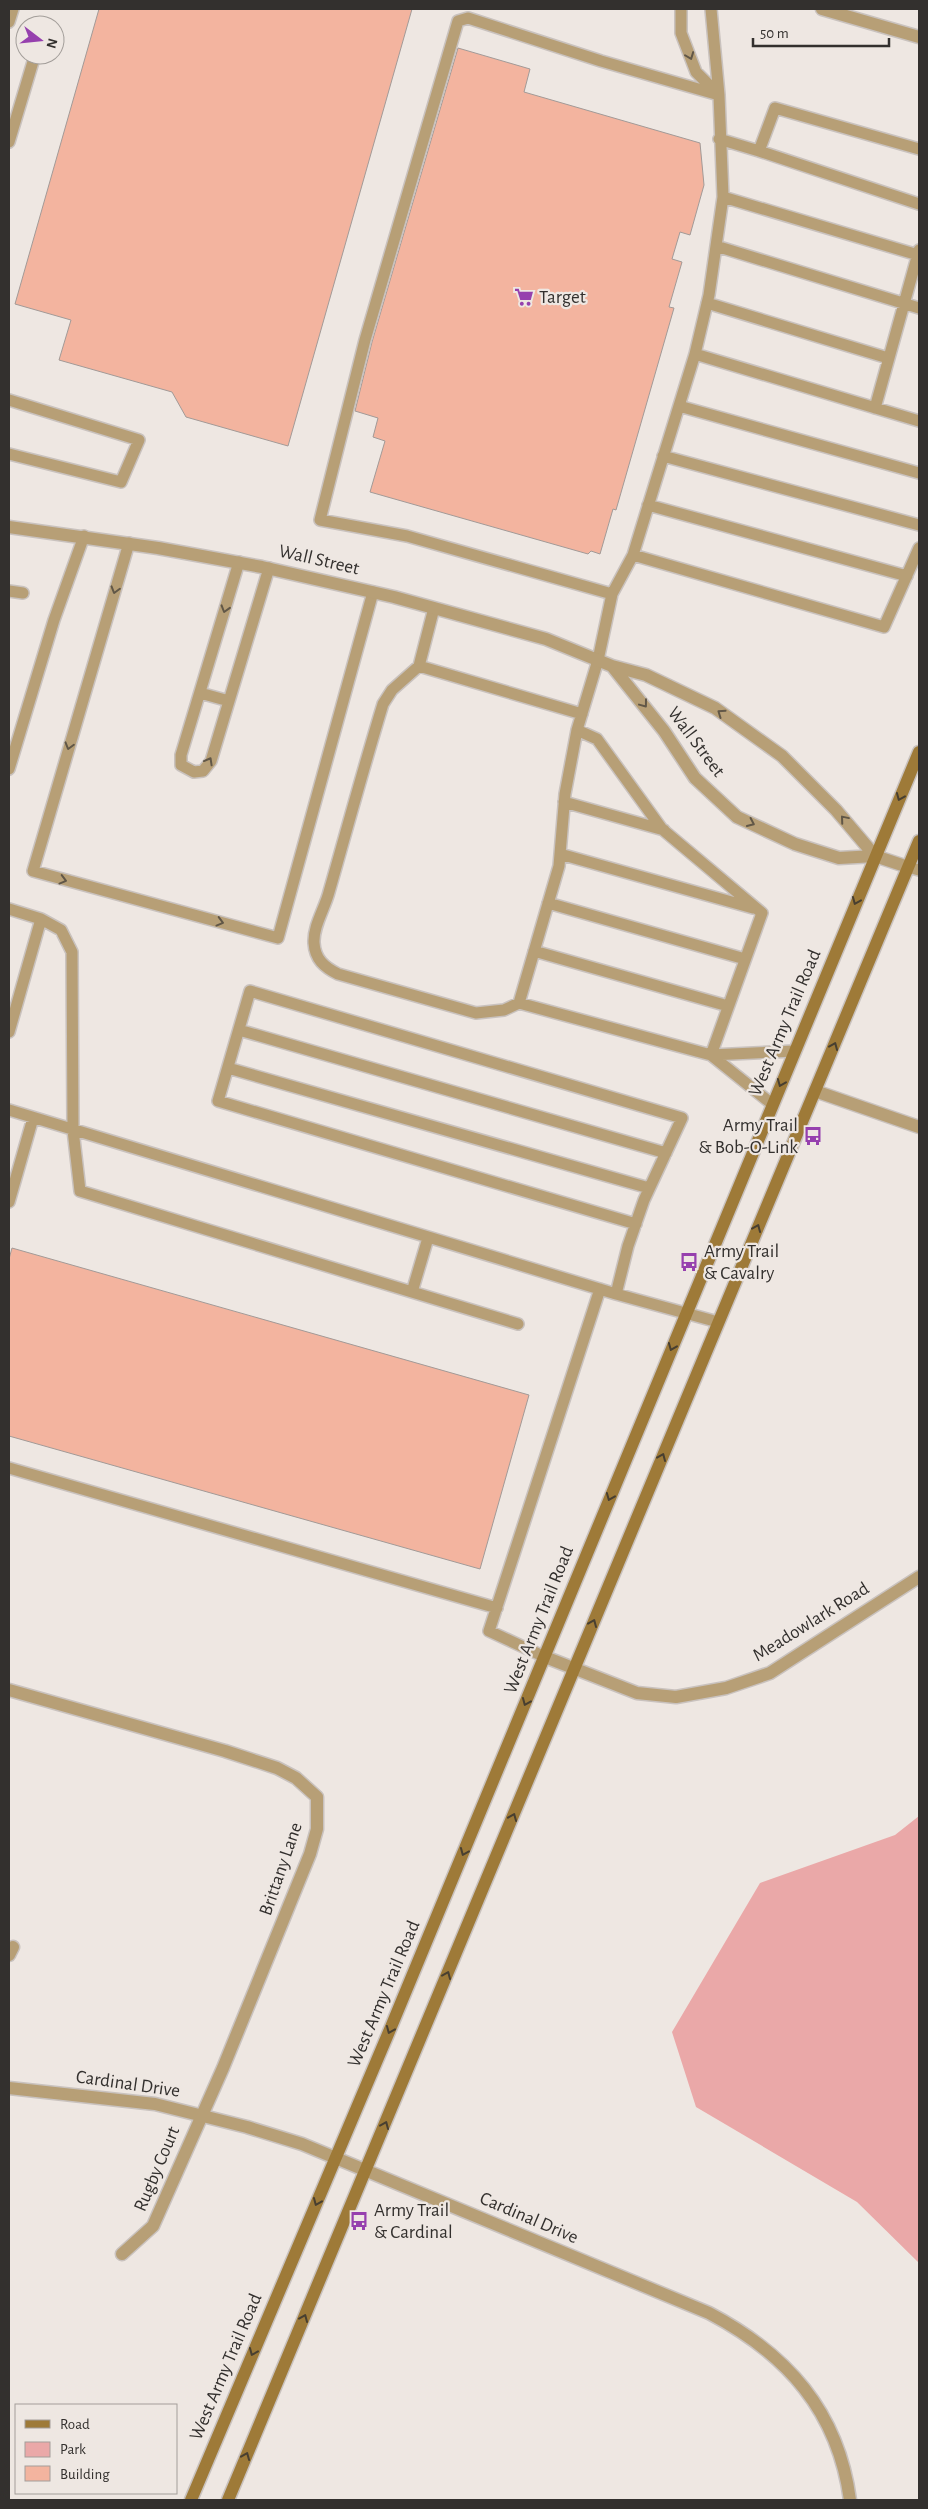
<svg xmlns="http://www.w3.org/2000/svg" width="928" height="2509" font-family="'Alegreya Sans',sans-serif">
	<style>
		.green { fill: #eaa8a8 }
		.building { fill: #f3b49f; stroke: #a29a97 }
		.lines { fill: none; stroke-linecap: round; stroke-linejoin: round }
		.service-casing { stroke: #c9c2be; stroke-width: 14 }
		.minor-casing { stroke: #c9c2be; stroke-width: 15 }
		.tertiary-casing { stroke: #c9c2be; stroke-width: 15 }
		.secondary-casing { stroke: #c9c2be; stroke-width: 15 }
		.service { stroke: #b79f76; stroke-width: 11 }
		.minor { stroke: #b79f76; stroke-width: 12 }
		.tertiary { stroke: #b79f76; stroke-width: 12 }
		.secondary { stroke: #9e7a38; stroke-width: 12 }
		.oneway { stroke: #615747 }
		.oneway2 { stroke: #483f30 }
		.labels { text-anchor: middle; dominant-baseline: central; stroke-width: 4.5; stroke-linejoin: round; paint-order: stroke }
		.poi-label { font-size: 19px; fill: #33302e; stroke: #eee7e2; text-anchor: start }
		.street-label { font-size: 19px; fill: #33302e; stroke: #eee7e2 }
	</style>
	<rect width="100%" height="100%" fill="#eee7e2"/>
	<path class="green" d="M919,1816V2263L857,2202L696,2107L672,2032L760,1883L895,1835Z"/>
	<path class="building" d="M99,9H412L288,446L186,417L172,392L59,360L71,320L15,304Z
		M458,48L530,69L524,92L700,143L704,185L690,235L680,232L672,259L682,262L669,307L674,308L616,510L613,509L600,554L591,551L588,554L370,492L385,441L373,437L378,418L355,411L372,342Z
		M12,1248L529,1395L480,1569L9,1436V1259Z"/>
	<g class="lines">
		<g class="service-casing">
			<path id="service" d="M681,9V33L696,72L717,93
				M711,9L719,95
				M9,22L13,9
				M719,139L759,151L775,108L919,149
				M9,142L35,55
				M759,151L919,204
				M723,197L918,255
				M716,246L919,308
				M707,303L888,358
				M9,400L139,440L121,482L9,454
				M679,406L919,473
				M875,408L919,250
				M663,456L919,525
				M648,505L907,576
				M129,543L33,871L278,938L373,592
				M633,555L695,354
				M239,562L181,755V765L194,772L203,771L211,761L269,568
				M9,591L23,593
				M612,594L633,555L884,627L919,548
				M434,608L419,666L582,714
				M419,666L392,690L383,704C364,766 347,829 329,892C325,908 313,926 314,943C315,959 324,967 338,974L476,1013L504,1010L519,1003
				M200,693L229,701
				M577,730L598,660L612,594L407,536L320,520L365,340L458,21L468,18L601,61L719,95L723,197L709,295L695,354L919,421
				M9,769L54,620L84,536
				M564,802L664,830
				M560,854L753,908
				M908,867L919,870
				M548,903L745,959
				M9,909L41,919
				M534,951L728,1006
				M239,1030L666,1153
				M9,1032L41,919L61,930L72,952L73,1130L80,1191L412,1292L428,1238
				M711,1055L762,913L662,829L597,739L577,730L565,794L559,866L519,1003L711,1055L794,1051
				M711,1055L772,1104
				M228,1068L649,1188
				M9,1110L616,1294L718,1322
				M9,1202L33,1118
				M412,1292L518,1324
				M616,1294L628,1246L644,1200L682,1118L250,991L218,1101L636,1224
				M9,1468L497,1608
				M545,1657L489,1631L600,1289"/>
		</g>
		<g class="minor-casing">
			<path id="minor" d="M9,527L158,548L262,567L394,597L546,639L612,666L646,675L715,708L782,756L836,810L875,856
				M612,666L664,731L695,778L737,817L795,844L839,858L875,856L908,867
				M815,1091L919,1127
				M545,1657L637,1693L676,1697L726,1688L770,1673L919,1577
				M9,1690L225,1751L277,1768L296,1778L317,1797V1829L310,1854L223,2068L153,2226L122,2254
				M9,1955L13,1947
				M9,2088L155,2104L247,2127L302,2144L709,2313C787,2354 838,2411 850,2500"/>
		</g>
		<g class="tertiary-casing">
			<path id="tertiary" d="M822,9L919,37"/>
		</g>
		<g class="secondary-casing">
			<path id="secondary" d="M191,2500L391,2027L919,752
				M228,2500L919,841"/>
		</g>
		<use href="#service" class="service"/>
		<use href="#minor" class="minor"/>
		<use href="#tertiary" class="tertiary"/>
		<use href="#secondary" class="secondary"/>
	</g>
	<defs><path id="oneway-chevron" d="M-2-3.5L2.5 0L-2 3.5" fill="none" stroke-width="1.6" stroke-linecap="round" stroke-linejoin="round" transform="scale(1.25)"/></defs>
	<g class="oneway">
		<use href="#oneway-chevron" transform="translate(690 56) rotate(69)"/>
		<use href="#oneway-chevron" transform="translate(115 590) rotate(106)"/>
		<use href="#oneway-chevron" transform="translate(225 609) rotate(107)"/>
		<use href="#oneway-chevron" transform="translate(644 704) rotate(53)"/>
		<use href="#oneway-chevron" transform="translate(721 713) rotate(-145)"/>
		<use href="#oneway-chevron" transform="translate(69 746) rotate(106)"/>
		<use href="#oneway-chevron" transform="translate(209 761) rotate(-61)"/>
		<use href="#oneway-chevron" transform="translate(844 819) rotate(-130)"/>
		<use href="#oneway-chevron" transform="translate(751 823) rotate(25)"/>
		<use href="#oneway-chevron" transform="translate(63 880) rotate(15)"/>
		<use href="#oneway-chevron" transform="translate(220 922) rotate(15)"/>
	</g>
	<g class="oneway2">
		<use href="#oneway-chevron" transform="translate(900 797) rotate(113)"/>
		<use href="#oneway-chevron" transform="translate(856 901) rotate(113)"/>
		<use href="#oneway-chevron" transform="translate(834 1046) rotate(-67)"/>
		<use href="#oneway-chevron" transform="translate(781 1083) rotate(112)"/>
		<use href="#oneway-chevron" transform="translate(757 1228) rotate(-67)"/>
		<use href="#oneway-chevron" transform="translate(672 1347) rotate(112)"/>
		<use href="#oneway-chevron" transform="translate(662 1457) rotate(-67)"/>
		<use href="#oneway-chevron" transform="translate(610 1497) rotate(112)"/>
		<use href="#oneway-chevron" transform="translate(593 1623) rotate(-67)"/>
		<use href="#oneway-chevron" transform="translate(526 1702) rotate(113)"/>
		<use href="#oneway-chevron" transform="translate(513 1817) rotate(-68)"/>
		<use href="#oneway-chevron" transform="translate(464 1852) rotate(113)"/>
		<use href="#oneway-chevron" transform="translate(447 1975) rotate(-67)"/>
		<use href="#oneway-chevron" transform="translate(390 2030) rotate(113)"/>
		<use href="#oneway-chevron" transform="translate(385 2125) rotate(-67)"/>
		<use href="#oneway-chevron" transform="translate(317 2202) rotate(113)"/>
		<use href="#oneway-chevron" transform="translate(304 2318) rotate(-67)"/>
		<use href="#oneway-chevron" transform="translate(253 2352) rotate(113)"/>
		<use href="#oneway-chevron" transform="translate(246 2456) rotate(-68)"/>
	</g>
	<defs>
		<g id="supermarket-bare" transform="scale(1.5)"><path d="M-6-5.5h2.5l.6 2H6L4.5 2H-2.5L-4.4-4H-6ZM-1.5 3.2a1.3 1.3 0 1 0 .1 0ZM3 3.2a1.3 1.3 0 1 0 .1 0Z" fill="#9640ae" stroke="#eee7e2" stroke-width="2.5" paint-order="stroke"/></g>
		<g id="bus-bare" transform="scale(1.5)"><path d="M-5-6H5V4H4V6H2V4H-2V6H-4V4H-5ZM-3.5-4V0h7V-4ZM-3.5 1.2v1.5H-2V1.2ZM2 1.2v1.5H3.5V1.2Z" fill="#9640ae" stroke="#eee7e2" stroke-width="2.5" paint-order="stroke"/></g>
	</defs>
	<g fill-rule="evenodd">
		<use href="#supermarket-bare" x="524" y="297"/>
		<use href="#bus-bare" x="813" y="1136"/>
		<use href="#bus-bare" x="689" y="1262"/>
		<use href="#bus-bare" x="359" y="2221"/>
	</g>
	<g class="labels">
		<g class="poi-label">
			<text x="539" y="297">Target</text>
			<text x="798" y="1125" text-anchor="end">Army Trail<tspan x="798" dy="22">&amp; Bob-O-Link</tspan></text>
			<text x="704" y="1251">Army Trail<tspan x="704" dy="22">&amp; Cavalry</tspan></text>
			<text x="374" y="2210">Army Trail<tspan x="374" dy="22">&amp; Cardinal</tspan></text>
		</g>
		<g class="street-label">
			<text transform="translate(319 560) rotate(13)">Wall Street</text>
			<text transform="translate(696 742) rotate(53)">Wall Street</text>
			<text transform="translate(785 1023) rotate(-67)">West Army Trail Road</text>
			<text transform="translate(539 1620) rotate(-68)">West Army Trail Road</text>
			<text transform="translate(811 1622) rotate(-32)">Meadowlark Road</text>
			<text transform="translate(281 1869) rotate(-71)">Brittany Lane</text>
			<text transform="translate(384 1994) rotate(-67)">West Army Trail Road</text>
			<text transform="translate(128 2084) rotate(8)">Cardinal Drive</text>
			<text transform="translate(157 2169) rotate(-67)">Rugby Court</text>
			<text transform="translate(529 2218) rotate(23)">Cardinal Drive</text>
			<text transform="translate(226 2367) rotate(-67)">West Army Trail Road</text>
		</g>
	</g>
	<rect width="928" height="2509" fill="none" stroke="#33302e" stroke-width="20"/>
	<rect x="15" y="2404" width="162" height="90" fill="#eee7e2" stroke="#a39e9a"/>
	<rect x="25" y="2420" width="25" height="8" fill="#9e7a38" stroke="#a39e9a"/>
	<text x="60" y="2429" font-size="15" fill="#33302e">Road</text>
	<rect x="25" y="2442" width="25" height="15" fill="#eaa8a8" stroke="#a39e9a"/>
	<text x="60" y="2454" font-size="15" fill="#33302e">Park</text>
	<rect x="25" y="2466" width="25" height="15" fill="#f3b49f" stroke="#a39e9a"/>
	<text x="60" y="2479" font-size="15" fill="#33302e">Building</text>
	<g transform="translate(40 40) rotate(106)"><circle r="24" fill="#eee7e2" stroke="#a39e9a"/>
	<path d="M0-4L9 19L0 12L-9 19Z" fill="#9640ae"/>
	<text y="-8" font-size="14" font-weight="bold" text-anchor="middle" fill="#33302e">N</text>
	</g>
	<path d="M753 38v8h136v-8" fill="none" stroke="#33302e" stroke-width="2.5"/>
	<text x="760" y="38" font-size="15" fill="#33302e" stroke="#eee7e2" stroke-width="4" paint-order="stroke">50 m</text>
</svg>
